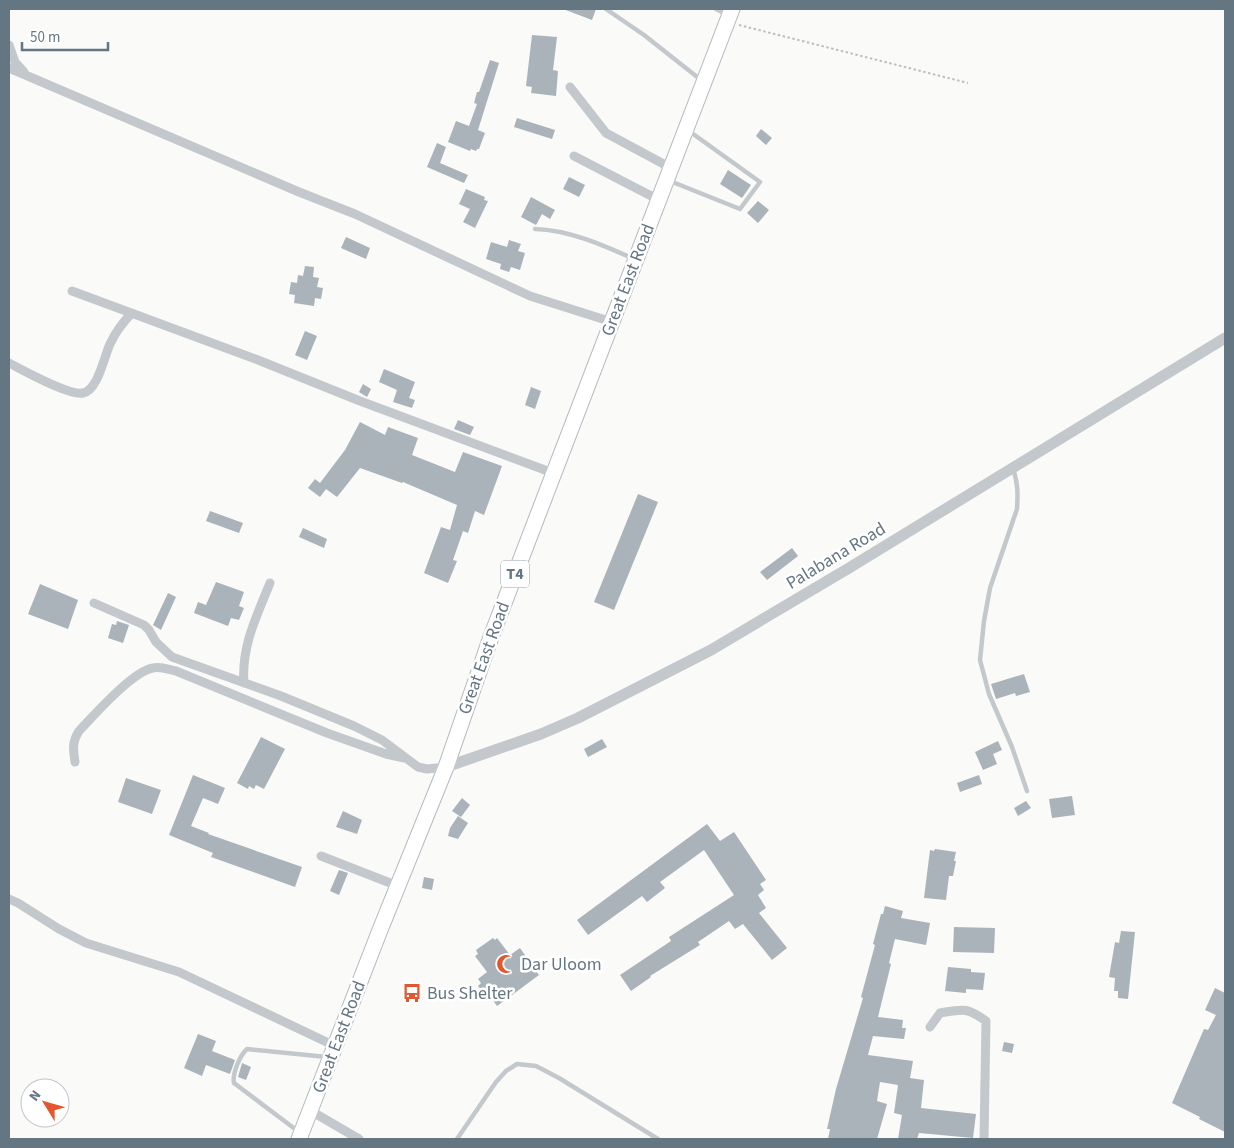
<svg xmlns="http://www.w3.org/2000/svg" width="1234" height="1148" font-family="'Source Sans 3',sans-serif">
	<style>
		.building { fill: #aab3b9 }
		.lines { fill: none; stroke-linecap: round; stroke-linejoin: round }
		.trunk-casing { stroke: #b4b9bd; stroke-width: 17 }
		.path { stroke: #bbbfc2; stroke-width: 2; stroke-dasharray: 2.5 2.5; stroke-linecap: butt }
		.service { stroke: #c3c8cc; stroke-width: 4.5 }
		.minor { stroke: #c3c8cc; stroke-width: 9 }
		.tertiary { stroke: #c3c8cc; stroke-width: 11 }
		.trunk { stroke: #fff; stroke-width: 15 }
		.labels { text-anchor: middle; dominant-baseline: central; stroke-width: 5; stroke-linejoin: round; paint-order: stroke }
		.shield { fill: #fff; stroke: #939fa8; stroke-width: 1 }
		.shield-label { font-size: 16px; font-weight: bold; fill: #657683 }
		.street-label { font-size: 18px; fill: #657683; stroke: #fff }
		.poi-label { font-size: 18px; fill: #657683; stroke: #fff; text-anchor: start }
	</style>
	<rect width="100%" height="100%" fill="#fafaf8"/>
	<path class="building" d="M563,9H596L592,20Z
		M532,35L557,37L553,70L558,71L556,96L531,93L532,87L526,86Z
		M490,60L499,63L478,130L485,133L479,149H477L476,151L471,149L470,151L448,142L456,121L469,126L477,104L474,103L477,92H479Z
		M517,118L555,130L552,139L514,127Z
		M761,129L772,138L766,145L756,136Z
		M437,143L446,147L440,163L468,175L464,183L427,167Z
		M728,170L751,185L742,198L720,184Z
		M569,177L585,185L579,197L563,189Z
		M466,189L485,197L484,200L488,201L475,228L463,222L470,209L459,204Z
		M531,197L555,210L550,219L542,214L536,225L521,217Z
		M758,201L769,210L758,223L747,213Z
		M346,237L370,248L366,259L341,248Z
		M509,240L521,244L518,251L525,253L520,270L511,267L509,272L500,269L501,264L486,259L491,242L507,247Z
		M305,266L314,267L313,277L319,278L317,287L323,288L321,299L315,298L314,306L294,303L295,295L289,294L291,282L297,283L298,275L303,276Z
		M305,331L317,336L307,360L295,355Z
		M384,369L415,382L409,398L415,400L412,408L393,402L397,390L379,382Z
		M363,384L371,389L367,397L359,392Z
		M531,387L541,391L535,409L525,405Z
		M458,420L474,427L470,435L454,429Z
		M360,422L385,435L388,427L418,438L412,455L455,472L463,452L502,466L484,515L475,511L468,533L463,531L453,560L457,561L448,583L424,573L441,527L450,530L457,505L403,482L402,483L360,468L337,497L326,489L320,497L308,488L315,479L320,483L345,450Z
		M638,494L658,502L614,610L594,602Z
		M210,511L243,523L239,533L206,521Z
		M303,528L327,539L324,548L299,537Z
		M792,548L798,556L767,580L760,572Z
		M216,582L244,592L239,606L244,608L239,620L231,618L228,626L194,613L198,602L206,605Z
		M40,584L78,600L68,629L28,614Z
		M168,593L176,597L161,630L153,625Z
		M117,621L129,625L123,643L108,638L112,624L116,625Z
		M1024,674L1030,692L1016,696L1015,693L996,699L991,684Z
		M261,737L285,749L264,789L256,785L254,789L249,786L248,789L237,783Z
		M602,739L607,747L588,757L584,749Z
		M998,741L1002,750L993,754L997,764L983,770L975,752Z
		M193,775L225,788L218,804L203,798L191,826L209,833L208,834L302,867L295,887L211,857L213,853L169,835Z
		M979,775L982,784L960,792L957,783Z
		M126,778L161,790L152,814L118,802Z
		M1072,796L1075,815L1052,818L1049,799Z
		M462,798L470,805L461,817L452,811Z
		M1026,801L1031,808L1018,816L1014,808Z
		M343,811L362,820L357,834L336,827Z
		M458,816L468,823L458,839L448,836L450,828Z
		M707,824L720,841L734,832L766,880L760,884L764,890L758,895L766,908L759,913L787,948L772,960L743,924L735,929L729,921L698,942L700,945L650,976L651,977L631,991L620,975L671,941L669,937L734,895L704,850L660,882L665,888L647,902L642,896L588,935L577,920Z
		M935,849L956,852L954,861H956L953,876H949L946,900L924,898L930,850L934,851Z
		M339,870L348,873L339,895L330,891Z
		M424,877L434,879L432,890L422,888Z
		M885,906L903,911L901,918L930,923L926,945L895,939L889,963L891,964L878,1017L903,1020L902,1028H906L904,1039L873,1036L868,1055L913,1061L910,1078L924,1080L921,1108L976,1114L973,1138L919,1133L917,1139H898L902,1115L894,1113L898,1085L880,1082L877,1101L887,1104L877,1139H828L830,1129H827L836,1089L863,998L861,997L875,945L873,944L881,914H883Z
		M954,927L995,928L994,953L953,952Z
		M1121,931L1135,932L1128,999L1118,998V991H1114L1115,978L1109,977L1115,942L1119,943Z
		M493,938L495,940L497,938L510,955L520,948L539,975L497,1006L488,993L485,995L478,986L481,983L478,979L487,972L475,956L478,954L476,950Z
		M948,967L971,969V972L985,973L983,990L966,989V993L945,991Z
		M1215,988L1225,993V1132L1199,1119L1200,1117L1172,1103L1204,1029L1208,1030L1216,1015L1205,1010Z
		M198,1034L216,1041L212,1051L235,1060L230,1074L206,1065L202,1076L184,1068Z
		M1004,1042L1014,1044L1012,1053L1002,1051Z
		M242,1063L251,1067L246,1080L238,1077Z"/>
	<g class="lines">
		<g class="trunk-casing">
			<path id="trunk" d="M299,1139L380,930L446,767L491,637L732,9"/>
		</g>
		<path class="path" d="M739,25L968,83"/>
		<path class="service" d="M606,9L644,35L701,80
			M716,9L728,15
			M670,181L740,209L760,182L689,131
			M535,229C569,230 603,245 634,259
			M1013,469C1018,483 1018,494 1017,509L990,588L984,621L980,660L989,694L1012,747L1027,791
			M299,1132L234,1083C232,1074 240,1055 247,1049L327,1057
			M457,1139L496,1082L506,1071L517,1064L536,1066L559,1078L658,1139"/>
		<path class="minor" d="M9,45L15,62L24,72
			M9,68L299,192L355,214L530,296L612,322
			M570,87L606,133L671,168
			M574,156L659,200
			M72,291L258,360L360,401L553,473
			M9,363C23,370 69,396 83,393C98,390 104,357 110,344C116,331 123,322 132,313
			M94,603L144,625L149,630L156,642L172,657L281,696L354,726L382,740L418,767L427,769L446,767
			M244,683C241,647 257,615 270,583
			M75,762C73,749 72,742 79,731C94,715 133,671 153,668C161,666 169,670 176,671L327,733L386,754L404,758
			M321,856L398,886
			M9,899L18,903L59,929L86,943L179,972L335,1046
			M930,1027L940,1013C964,1009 966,1007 986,1021L984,1139
			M311,1111L359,1139"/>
		<path class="tertiary" d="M446,767L541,734L578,718L711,650L849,568L1225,338"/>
		<use href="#trunk" class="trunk"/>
	</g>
	<defs>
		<g id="mosque-bare" transform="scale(1.5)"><path d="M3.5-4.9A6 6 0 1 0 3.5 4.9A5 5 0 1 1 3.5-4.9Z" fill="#e4572e" stroke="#fff" stroke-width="2.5" paint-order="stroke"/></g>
		<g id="bus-bare" transform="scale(1.5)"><path d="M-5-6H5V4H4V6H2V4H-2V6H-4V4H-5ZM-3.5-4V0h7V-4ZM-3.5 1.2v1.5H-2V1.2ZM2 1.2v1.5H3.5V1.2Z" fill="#e4572e" stroke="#fff" stroke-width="2.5" paint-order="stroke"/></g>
	</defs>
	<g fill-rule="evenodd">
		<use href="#mosque-bare" x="506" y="964"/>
		<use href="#bus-bare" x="412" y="993"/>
	</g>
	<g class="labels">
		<rect class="shield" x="501" y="560.5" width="28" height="27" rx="4"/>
		<g class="shield-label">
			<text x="515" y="574">T4</text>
		</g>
		<g class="street-label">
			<text transform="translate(628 280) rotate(-69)">Great East Road</text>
			<text transform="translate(836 556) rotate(-31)">Palabana Road</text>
			<text transform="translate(484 658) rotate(-70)">Great East Road</text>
			<text transform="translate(339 1037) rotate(-69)">Great East Road</text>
		</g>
		<g class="poi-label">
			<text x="521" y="964">Dar Uloom</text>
			<text x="427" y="993">Bus Shelter</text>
		</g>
	</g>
	<rect width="1234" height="1148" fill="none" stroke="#657683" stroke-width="20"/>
	<g transform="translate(45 1103) rotate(307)"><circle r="24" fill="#ffffff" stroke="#c1c8cd"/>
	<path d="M0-4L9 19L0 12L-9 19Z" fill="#e4572e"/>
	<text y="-8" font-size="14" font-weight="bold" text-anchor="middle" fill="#657683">N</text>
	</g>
	<path d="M22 42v8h86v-8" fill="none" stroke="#657683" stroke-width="2.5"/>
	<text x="30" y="42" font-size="15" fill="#657683" stroke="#ffffff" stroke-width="4" paint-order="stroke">50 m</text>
</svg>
